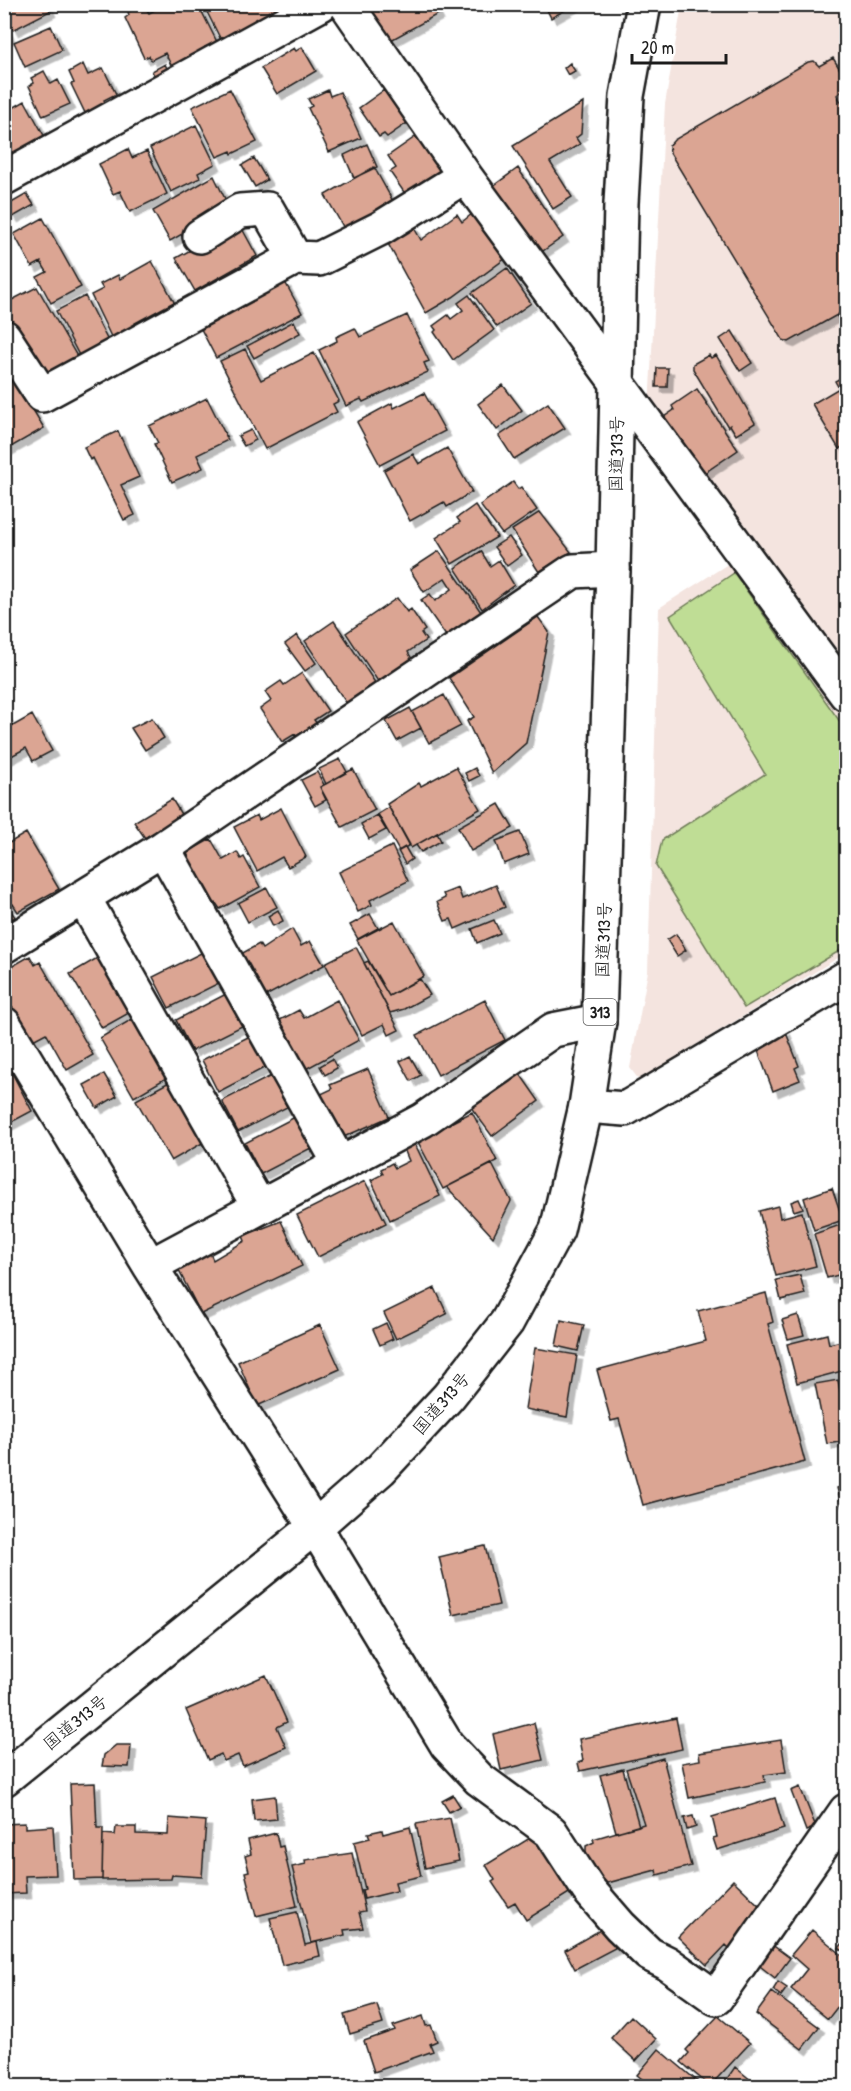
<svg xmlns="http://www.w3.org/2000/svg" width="851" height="2091" font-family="'Patrick Hand','Klee One',sans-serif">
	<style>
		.built { fill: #f4e4df }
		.green { fill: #bfdd95; stroke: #6e7c58; stroke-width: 1.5 }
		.building { fill: #dba593; stroke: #1c1c1c; stroke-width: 1.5; filter: url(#shadow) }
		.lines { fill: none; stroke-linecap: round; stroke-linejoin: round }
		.minor-casing { stroke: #1c1c1c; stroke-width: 38 }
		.highway-casing { stroke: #1c1c1c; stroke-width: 38 }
		.minor { stroke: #fff; stroke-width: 33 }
		.highway { stroke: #fff; stroke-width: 33 }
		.labels { text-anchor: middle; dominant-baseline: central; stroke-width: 4.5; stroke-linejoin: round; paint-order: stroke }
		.shield { fill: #fff; stroke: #606060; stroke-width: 1.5 }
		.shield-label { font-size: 16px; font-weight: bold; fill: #1c1c1c }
		.street-label { font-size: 18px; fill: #1c1c1c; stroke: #fff }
	</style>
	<defs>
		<filter id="shadow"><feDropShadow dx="5.5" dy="5.5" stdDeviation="0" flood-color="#0004"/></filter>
	</defs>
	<rect width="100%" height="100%" fill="#fff"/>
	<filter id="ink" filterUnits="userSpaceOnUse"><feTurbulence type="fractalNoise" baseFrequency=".0167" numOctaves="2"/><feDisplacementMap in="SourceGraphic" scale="12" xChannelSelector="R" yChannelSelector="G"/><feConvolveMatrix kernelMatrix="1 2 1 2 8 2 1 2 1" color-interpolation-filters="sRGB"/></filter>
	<g filter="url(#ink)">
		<path class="built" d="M682,5H846V675L649,408L665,104Z
			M731,562L846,720V953L639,1080L630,1068L648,971L659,608Z"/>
		<path class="green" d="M734,573L846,730V947L744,1008L656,866L662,840L765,774L670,616Z"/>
		<path class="building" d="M47,4L50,11L13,30L4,13L5,4Z
			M143,4L149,13L166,4H198L217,42L205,47L207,51L172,67L165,53L151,60L149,56L144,58L125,18L129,15L128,12Z
			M203,4H277L279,9L221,40Z
			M432,4L438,14L382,45L363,5Z
			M544,4H576L551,18Z
			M4,25L10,37L4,39Z
			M51,26L62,50L25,67L14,42Z
			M302,47L316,71L277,94L261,68L294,48L296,51Z
			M833,58L846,79V88L837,95L846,111V310L789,342L783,340L670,153L669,146L674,140L808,62L814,61L819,66Z
			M570,63L575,71L568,75L564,68Z
			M83,64L88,75L103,68L116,94L104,100L108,107L87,117L71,84L74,83L69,72Z
			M165,64L169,73L156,79L152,71Z
			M44,71L51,84L58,80L70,104L43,116L29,86L34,83L31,78Z
			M230,89L257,142L232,154L231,151L217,157L192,107Z
			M328,90L330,96L340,92L361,138L329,152L308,108L312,106L308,99Z
			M384,90L407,123L387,137L384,134L379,137L359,108Z
			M25,101L47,141L4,164V113Z
			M583,103L581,134L576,138L580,144L550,162L572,197L553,209L513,146Z
			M196,125L215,164L198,173L200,178L171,192L150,148Z
			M418,135L444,172L408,198L390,172L396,168L388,156Z
			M367,144L377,167L354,178L344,155Z
			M128,149L132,158L147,151L167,194L130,212L120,191L113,194L99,164Z
			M254,158L267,180L255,187L242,165Z
			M374,167L395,205L345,230L325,195Z
			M518,168L563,237L537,255L489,189Z
			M214,176L229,207L170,241L153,211Z
			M27,194L34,205L13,217L6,206Z
			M473,213L506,258L453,297L426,313L386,240L413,226L421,240L457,214L462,222Z
			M43,218L81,287L51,303L37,277L47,272L41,262L32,267L14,234Z
			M239,223L257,256L195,291L176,258Z
			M152,261L174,302L135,323L139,332L115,345L91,295L103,289L100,284L118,275L120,279Z
			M507,268L531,303L497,327L472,293Z
			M285,282L302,313L216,358L200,327Z
			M37,287L79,360L45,380L8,318L4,320V304Z
			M469,295L494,330L453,360L434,332L436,330L433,326L448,315L451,319L463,310L458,303Z
			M85,296L109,343L82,361L56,311Z
			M846,310V322L843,325L837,316Z
			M407,315L429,361L424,363L428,372L363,402L361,399L346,406L319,350L337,341L336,337L355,328L360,337Z
			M294,321L300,333L254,358L247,346Z
			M732,331L752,363L740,371L720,339Z
			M245,349L261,380L314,353L339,401L333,404L337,412L265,449L220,361Z
			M709,355L711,358L716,355L755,423L736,435L730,425L728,427L693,369V364Z
			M6,365L44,428L4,451V366Z
			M657,368H668L667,387H656Z
			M846,375V401L835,381Z
			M503,385L522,410L497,430L478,404Z
			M839,388L846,401V444L839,449L812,404Z
			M697,389L738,450L700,476L661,419L674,410L672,406Z
			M424,393L445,431L380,465L357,422L392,403L394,408Z
			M207,398L228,440L197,455L203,468L172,482L154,444L158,443L149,426Z
			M548,403L565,428L514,459L499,436Z
			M251,430L256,440L244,446L238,436Z
			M118,431L139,477L121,485L135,515L124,520L93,458L90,460L84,447Z
			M447,448L472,492L447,507L444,502L410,521L384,470L413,454L419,464Z
			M513,482L518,489L521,487L537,510L502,534L480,505Z
			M475,505L497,537L452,564L436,538L460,522L457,518Z
			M540,512L571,552L539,572L512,530Z
			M509,537L522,555L507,566L494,547Z
			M439,551L481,612L446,636L421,600L430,594L435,601L452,589L445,578L424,592L410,570Z
			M481,551L490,566L499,560L514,585L482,609L455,568Z
			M397,598L407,612L411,609L425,630L421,633L426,640L408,652L412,659L407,662L408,664L379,683L346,633Z
			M538,617L549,632L526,743L492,773L467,721L474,717L449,678Z
			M334,621L376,684L347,704L305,641Z
			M297,635L316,663L305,671L285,644Z
			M302,673L328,711L314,720L318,725L298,738L295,734L282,742L260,709L271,701L265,692L281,681L284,685Z
			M444,695L461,726L429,743L412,712Z
			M410,708L421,728L397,741L386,721Z
			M4,712L13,726L32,715L52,751L33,761L26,748L4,760Z
			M152,718L164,738L145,750L131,728Z
			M340,759L347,772L326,784L319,769Z
			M456,767L480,809L411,848L387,804L419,783L421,786Z
			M475,768L479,776L469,781L465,773Z
			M353,769L375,810L342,827L320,787Z
			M317,772L324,785L320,787L326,800L315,806L301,780Z
			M172,799L182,816L145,838L134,822Z
			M499,804L513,828L471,851L458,827Z
			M389,807L410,845L399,851L378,814Z
			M281,808L306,857L288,867L282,857L257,871L234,827L257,815L259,820Z
			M377,815L386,830L369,839L361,824Z
			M520,832L529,854L504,864L496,841Z
			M26,833L59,889L18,912L13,904L8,907L15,917L4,923V846Z
			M437,833L441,841L421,852L416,845Z
			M211,839L223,860L237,852L241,859L244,857L260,887L220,909L216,903L212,906L184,854Z
			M392,846L408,881L370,900L372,905L358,912L339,872Z
			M405,847L412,859L405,864L398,851Z
			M496,885L505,907L455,929L451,919L445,921L437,902L445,898L443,894L458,888L462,899Z
			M267,888L277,907L248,922L238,903Z
			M278,910L283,921L273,926L268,916Z
			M370,914L378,928L358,939L350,925Z
			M494,920L500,933L477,943L472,929Z
			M394,921L424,976L389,996L357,940Z
			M292,929L301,946L310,941L324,965L262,998L239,955L259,944L262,949Z
			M676,934L686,950L677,956L667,940Z
			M356,947L399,1030L389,1035L384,1024L362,1035L325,963Z
			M203,952L219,983L169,1008L153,977Z
			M104,954L136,1009L102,1028L70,974Z
			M30,956L35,965L40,962L93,1055L67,1070L46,1033L33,1040L19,1017L15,1019L4,1002V971Z
			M368,961L389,996L420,979L430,995L404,1009L390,1013L364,963Z
			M226,994L242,1026L192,1051L176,1020Z
			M337,1000L359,1040L302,1071L276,1022L299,1010L304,1018Z
			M485,1000L505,1040L438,1075L417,1035Z
			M134,1018L168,1077L134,1097L100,1038Z
			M785,1030L799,1066L795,1068L800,1080L773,1091L757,1048Z
			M252,1035L268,1066L218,1092L202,1060Z
			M410,1056L421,1075L411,1081L400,1061Z
			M4,1058L32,1111L4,1126Z
			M332,1059L337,1068L325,1075L320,1066Z
			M368,1069L389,1117L339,1139L319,1095L332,1089L330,1085Z
			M518,1071L539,1101L492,1136L470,1106Z
			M104,1074L117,1096L97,1108L84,1085Z
			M271,1076L287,1107L238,1132L222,1101Z
			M171,1081L206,1141L171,1161L136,1100Z
			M472,1112L497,1161L443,1189L417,1140Z
			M295,1117L311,1148L261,1174L245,1143Z
			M415,1144L440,1196L390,1220L371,1180L383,1174L381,1169L392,1163L395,1168L409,1161L404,1149Z
			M492,1164L511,1201L493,1237L447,1187Z
			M365,1181L386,1223L318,1257L297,1215Z
			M832,1188L843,1220L814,1230L804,1198Z
			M799,1199L803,1208L794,1211L791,1202Z
			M778,1206L780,1218L802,1212L816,1266L776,1276L759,1211Z
			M281,1221L302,1266L201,1314L178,1269L210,1253L213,1260L245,1241L243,1236Z
			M846,1223V1273L827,1278L814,1234Z
			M800,1275L805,1294L781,1300L776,1280Z
			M435,1288L447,1314L396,1339L384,1313Z
			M766,1293L773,1322L768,1324L805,1462L643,1505L619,1419L611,1421L597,1370L706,1341L698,1311Z
			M798,1315L804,1335L788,1339L782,1320Z
			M561,1320L584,1325L578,1351L556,1346Z
			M386,1323L393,1339L380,1345L373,1329Z
			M320,1325L340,1369L257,1406L238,1362Z
			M846,1326V1345L842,1327Z
			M827,1334L829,1344L841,1341L846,1370L797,1383L787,1344Z
			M535,1348L577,1355L567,1417L525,1409Z
			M838,1380L846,1422V1441L827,1444L815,1384Z
			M846,1485V1521L837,1488Z
			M485,1546L499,1605L453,1615L439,1557Z
			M266,1675L287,1722L277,1727L286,1747L243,1766L238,1755L224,1761L221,1754L208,1760L186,1710Z
			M676,1718L682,1749L580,1771L578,1763L583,1761L579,1739Z
			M534,1723L543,1760L501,1770L493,1734Z
			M781,1740L786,1772L764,1775L765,1782L689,1798L682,1763L700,1760L699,1753Z
			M116,1745H131L129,1767L102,1766L104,1755Z
			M663,1758L691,1866L657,1875L656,1870L600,1885L586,1858V1846L594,1842L593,1839L644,1824L626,1769Z
			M623,1769L639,1826L616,1832L600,1775Z
			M95,1783L97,1828H103L102,1879L74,1880L70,1784Z
			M800,1787L816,1827L806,1831L791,1791Z
			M453,1795L460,1806L449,1812L442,1801Z
			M275,1796L277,1819L254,1821L252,1799Z
			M775,1798L784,1829L717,1850L713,1838L717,1837L712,1817Z
			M693,1816L696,1827L687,1830L684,1818Z
			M169,1818L206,1821L202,1877L172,1875L171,1879L102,1880L103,1834L115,1835L116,1827H136V1834L168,1835Z
			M450,1818L459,1861L425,1868L416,1824Z
			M25,1823V1828L53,1826L56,1875L25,1876L26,1893L4,1894V1824Z
			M410,1827L421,1876L395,1882L397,1891L364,1899L362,1890L365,1889L354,1842L370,1838L368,1833L382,1830L383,1834Z
			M276,1833L279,1847L283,1846L297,1906L256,1916L245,1872L249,1871L245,1856L251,1854L248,1840Z
			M538,1833L574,1890L526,1920L515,1902L508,1906L492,1882L495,1880L486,1865Z
			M352,1853L365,1911L359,1912L363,1928L344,1930L345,1935L311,1943L292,1867L306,1864L305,1860Z
			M733,1880L765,1911L729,1948L726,1945L707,1965L678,1937Z
			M297,1912L305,1945L317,1942L320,1956L282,1965L270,1918Z
			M607,1926L615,1948L575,1969L565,1950Z
			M812,1930L846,1958V1996L828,2019L791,1989L807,1969L791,1955Z
			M846,1939V1953L839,1948Z
			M771,1944L790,1958L775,1978L756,1963Z
			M778,1982L787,1988L781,1996L773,1990Z
			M772,1992L819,2027L802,2049L756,2014Z
			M377,2005L383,2024L350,2034L344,2015Z
			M423,2016L426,2026L431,2025L437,2041L430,2044L433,2051L374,2072L364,2041L395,2030L393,2026Z
			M631,2016L656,2039L636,2061L611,2038Z
			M718,2016L750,2043L710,2086L681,2062L689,2053L686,2050Z
			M659,2049L703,2086H651L637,2075Z
			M735,2067L752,2081L747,2086H722Z"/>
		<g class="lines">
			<g class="minor-casing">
				<path id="minor" d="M346,4L465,176L846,694
					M4,178L321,4
					M200,236L240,211L267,209L295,258L319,259L381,228L465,176
					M4,337L42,395L295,258
					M163,848L340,1164
					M83,897L259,1207
					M4,946L163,848L573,571L613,569
					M4,1024L150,1266L315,1527L447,1745L479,1779L551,1832L588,1889L620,1926L649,1954L667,1963L716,1998L846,1811
					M586,1106L625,1109L846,978
					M150,1266L423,1120L553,1030L599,1021"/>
			</g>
			<g class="highway-casing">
				<path id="highway" d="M4,1779L315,1527L381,1469L448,1397L507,1322L557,1230L586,1106L599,1021L613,569L621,203L627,96L644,4"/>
			</g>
			<use href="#minor" class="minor"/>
			<use href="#highway" class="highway"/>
		</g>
	</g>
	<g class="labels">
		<rect class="shield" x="583.5" y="999" width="33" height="26" rx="4.5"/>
		<g class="shield-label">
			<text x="600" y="1012">313</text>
		</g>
		<g class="street-label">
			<text transform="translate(616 454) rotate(-89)">国道313号</text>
			<text transform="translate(603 940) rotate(-88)">国道313号</text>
			<text transform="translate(441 1403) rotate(-49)">国道313号</text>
			<text transform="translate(75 1722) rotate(-39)">国道313号</text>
		</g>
	</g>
	<rect width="851" height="2091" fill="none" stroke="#fff" stroke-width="24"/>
	<rect x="12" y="12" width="827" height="2067" fill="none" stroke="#1c1c1c" stroke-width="2" filter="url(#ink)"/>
	<path d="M632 54v9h94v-9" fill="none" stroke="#1c1c1c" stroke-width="3"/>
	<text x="641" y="54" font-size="18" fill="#1c1c1c" stroke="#ffffff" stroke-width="4.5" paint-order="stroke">20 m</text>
</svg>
